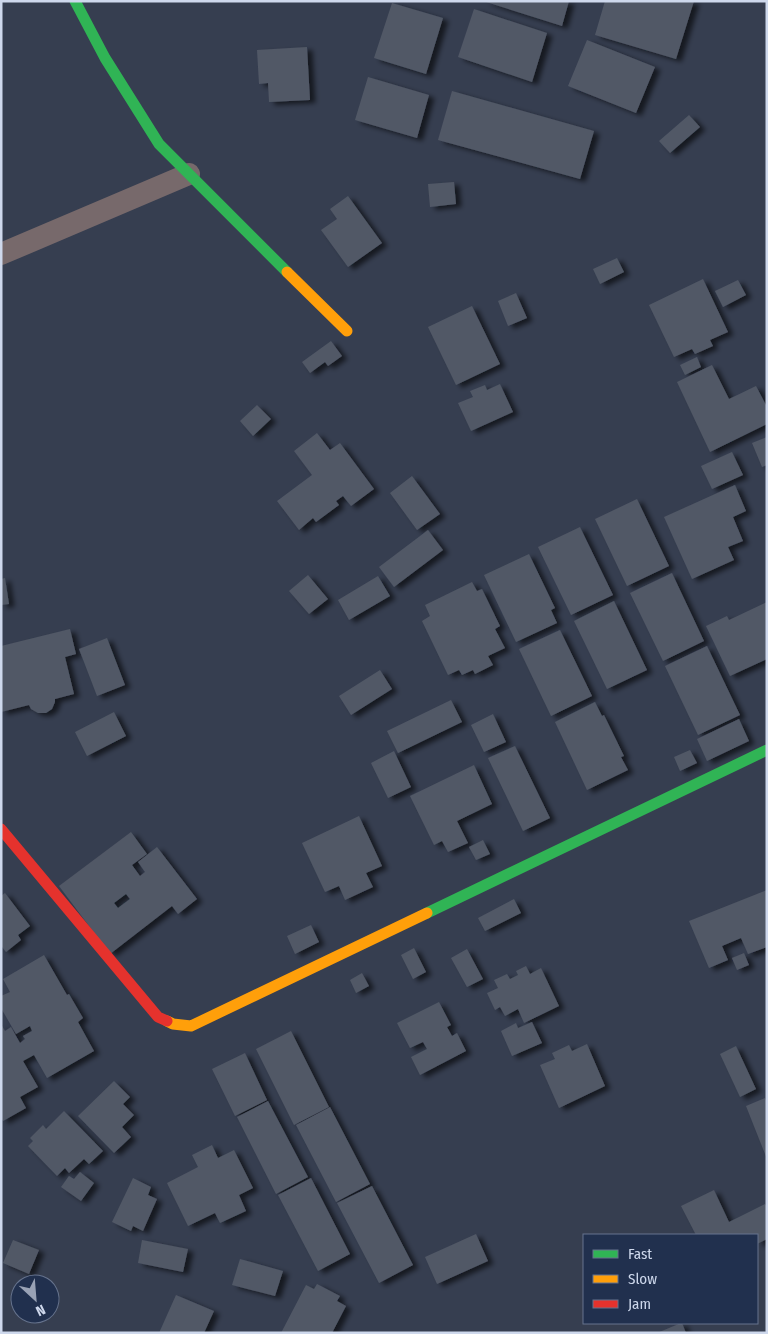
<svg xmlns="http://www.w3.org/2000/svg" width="768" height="1334" font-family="'Fira Sans Condensed',sans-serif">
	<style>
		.building { fill: #515866; fill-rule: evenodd; filter: url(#shadow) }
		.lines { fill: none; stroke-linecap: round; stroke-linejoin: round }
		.street { stroke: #77696b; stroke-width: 22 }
		.fast { stroke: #30b455; stroke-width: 11 }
		.slow { stroke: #ff9f0a; stroke-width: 11 }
		.jam { stroke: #e5322d; stroke-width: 11 }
	</style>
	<defs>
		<filter id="shadow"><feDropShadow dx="5.5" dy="3" stdDeviation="2.5" flood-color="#0009"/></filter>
	</defs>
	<rect width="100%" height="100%" fill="#363e50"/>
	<path class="building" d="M483,1H569L562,26Z
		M605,1H694L676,59L595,35Z
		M392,3L443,18L426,74L374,58Z
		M474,9L547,33L532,82L458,57Z
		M587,40L655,67L636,113L568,86Z
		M307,47L310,100L269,102L268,83L259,84L257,50Z
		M368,77L429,95L417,138L355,120Z
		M452,91L594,131L580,179L438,140Z
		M689,115L700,127L670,153L659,141Z
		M454,182L456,204L430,207L428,184Z
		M348,196L382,243L348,267L321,230L337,219L330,209Z
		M617,258L624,272L600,284L593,269Z
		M703,279L728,332L710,340L713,346L695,354L692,349L674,357L649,305Z
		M738,280L746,295L723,307L715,291Z
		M516,293L527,318L508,326L498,301Z
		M472,306L500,364L456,385L428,327Z
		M331,341L342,356L328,366L325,362L310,373L302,362Z
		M697,357L701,367L685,375L680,365Z
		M712,365L729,399L756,386L767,407V424L710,452L677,382Z
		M500,384L513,412L471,431L458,403L473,397L470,391L485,385L487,390Z
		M257,405L271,419L253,436L240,421Z
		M317,433L330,450L340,443L374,489L351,506L343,496L336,501L339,505L316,522L313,518L299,530L277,501L312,475L294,451Z
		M767,437V465L762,467L752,443Z
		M732,452L743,475L712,489L701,466Z
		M412,476L440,514L417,530L390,493Z
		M735,485L746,511L733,517L743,541L728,547L734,560L692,579L664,517Z
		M637,499L669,566L627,586L595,519Z
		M580,527L613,595L571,615L538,547Z
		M428,530L443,550L394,587L379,567Z
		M529,554L555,608L551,610L557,623L516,642L484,575Z
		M672,573L704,641L663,661L630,593Z
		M308,575L328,599L309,614L289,591Z
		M378,576L390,596L349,620L338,600Z
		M5,578L9,604L1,605V579Z
		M472,582L477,591L482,589L500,626L495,629L505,648L488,656L493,665L475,674L473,670L462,675L459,670L448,675L422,621L430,616L425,605Z
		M614,601L647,670L607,689L574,621Z
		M767,602V659L730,676L706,626L727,616L729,620Z
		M70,629L76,654L65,657L74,694L55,699V702L52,709L46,713H38L31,709L29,705L1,712V646Z
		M560,630L592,696L551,716L519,649Z
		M107,638L125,685L97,696L79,649Z
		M707,646L740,715L698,735L665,666Z
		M380,670L392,689L351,715L339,696Z
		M451,700L462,722L398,753L387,731Z
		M595,702L602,716L604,715L624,756L621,757L628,770L587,790L555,722Z
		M114,712L126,736L87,756L75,732Z
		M493,714L506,742L484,752L471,725Z
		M739,719L749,741L707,761L697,739Z
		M515,746L550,818L523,831L488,758Z
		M690,750L697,763L680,771L674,757Z
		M394,751L411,787L388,798L371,763Z
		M474,765L492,804L457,821L468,843L448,852L442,841L434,845L410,796Z
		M359,816L382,866L366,873L373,887L345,900L339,886L325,892L302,843Z
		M131,832L147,854L132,865L140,876L145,872L138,862L157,847L197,899L178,914L172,906L110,954L59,886ZM126,894L130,899L118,908L114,903Z
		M483,840L490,854L476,860L469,847Z
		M767,890V947L748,954L741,938L722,946L728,960L709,968L689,921Z
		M5,893L30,926L18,935L21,940L6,952L2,947L1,948V896Z
		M514,899L521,913L485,931L478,918Z
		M311,925L319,942L295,954L287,936Z
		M414,948L426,972L413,979L401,955Z
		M467,949L483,979L467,987L451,958Z
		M744,953L749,965L737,970L732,958Z
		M44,955L67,995L69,994L83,1018L78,1022L94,1051L47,1078L34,1055L23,1061L38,1087L20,1097L26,1108L3,1121L1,1118V1024L5,1031L11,1027L20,1043L25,1039L23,1036L32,1031L30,1026L16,1034L1,1008V996L10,992L3,979Z
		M526,966L530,974L541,968L559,1006L524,1023L518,1009L505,1016L500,1007L495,1010L487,993L498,988L494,980L507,974L510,979L518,975L516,971Z
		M362,973L369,986L356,993L350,980Z
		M439,1002L451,1025L447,1027L452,1036L457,1033L466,1051L420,1075L411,1057L427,1049L423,1042L410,1048L397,1023Z
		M532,1022L542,1043L512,1056L501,1031L516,1023L518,1028Z
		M291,1031L329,1107L294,1125L256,1049Z
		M587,1044L605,1086L559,1108L540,1065L555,1059L552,1053L569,1045L572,1051Z
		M736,1046L756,1089L740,1097L720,1054Z
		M245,1053L267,1100L235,1116L212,1069Z
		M114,1081L130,1097L123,1104L134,1115L122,1127L131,1137L114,1153L78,1116Z
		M765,1098L767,1103V1159L746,1106Z
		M268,1101L308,1177L276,1194L237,1117Z
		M330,1107L370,1184L336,1202L296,1125Z
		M64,1111L103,1151L89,1164L84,1159L69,1173L65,1168L57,1176L28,1146L33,1141L30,1138L43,1125L46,1129Z
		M212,1145L218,1158L234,1150L253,1188L239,1195L246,1211L220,1223L215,1213L188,1226L167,1183L198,1167L192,1155Z
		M80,1172L94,1183L81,1201L61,1187L69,1176L74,1179Z
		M133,1178L151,1187L148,1195L157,1199L143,1231L133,1226L131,1231L112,1222Z
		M311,1178L350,1254L318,1271L278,1195Z
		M372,1186L413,1265L379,1283L337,1203Z
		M714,1190L729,1222L765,1204L767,1207V1239L757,1244V1235H696L681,1206Z
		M476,1234L488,1261L437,1284L425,1257Z
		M13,1240L39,1250L29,1274L3,1263Z
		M142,1240L188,1249L183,1272L138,1263Z
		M240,1259L283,1271L275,1296L232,1285Z
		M317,1284L340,1296L337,1301L346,1306L332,1333H281L306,1285L314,1289Z
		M176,1295L214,1311L204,1333H159Z
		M682,1323L686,1333H657L681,1323Z"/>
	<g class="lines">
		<path class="street" d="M1,254L189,174"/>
		<path class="fast" d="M75,1L105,58L159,144L287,272
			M427,913L767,750"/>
		<path class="slow" d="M287,272L347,331
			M167,1021L173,1024L191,1026L427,913"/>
		<path class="jam" d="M1,829L158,1017L167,1021"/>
	</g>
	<rect width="768" height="1334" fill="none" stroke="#ced8ec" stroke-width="5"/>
	<rect x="583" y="1234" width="175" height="90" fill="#21304e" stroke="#66738d"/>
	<rect x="593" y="1250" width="25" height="8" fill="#30b455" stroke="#66738d"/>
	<text x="628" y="1259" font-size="15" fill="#ced8ec">Fast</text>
	<rect x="593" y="1275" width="25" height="8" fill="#ff9f0a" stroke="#66738d"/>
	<text x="628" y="1284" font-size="15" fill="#ced8ec">Slow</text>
	<rect x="593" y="1300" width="25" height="8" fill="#e5322d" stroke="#66738d"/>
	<text x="628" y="1309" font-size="15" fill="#ced8ec">Jam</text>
	<g transform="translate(35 1299) rotate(154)"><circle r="24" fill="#21304e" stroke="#66738d"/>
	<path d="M0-4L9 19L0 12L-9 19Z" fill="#99a2b5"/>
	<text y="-8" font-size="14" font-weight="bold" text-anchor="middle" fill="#ced8ec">N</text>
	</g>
</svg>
